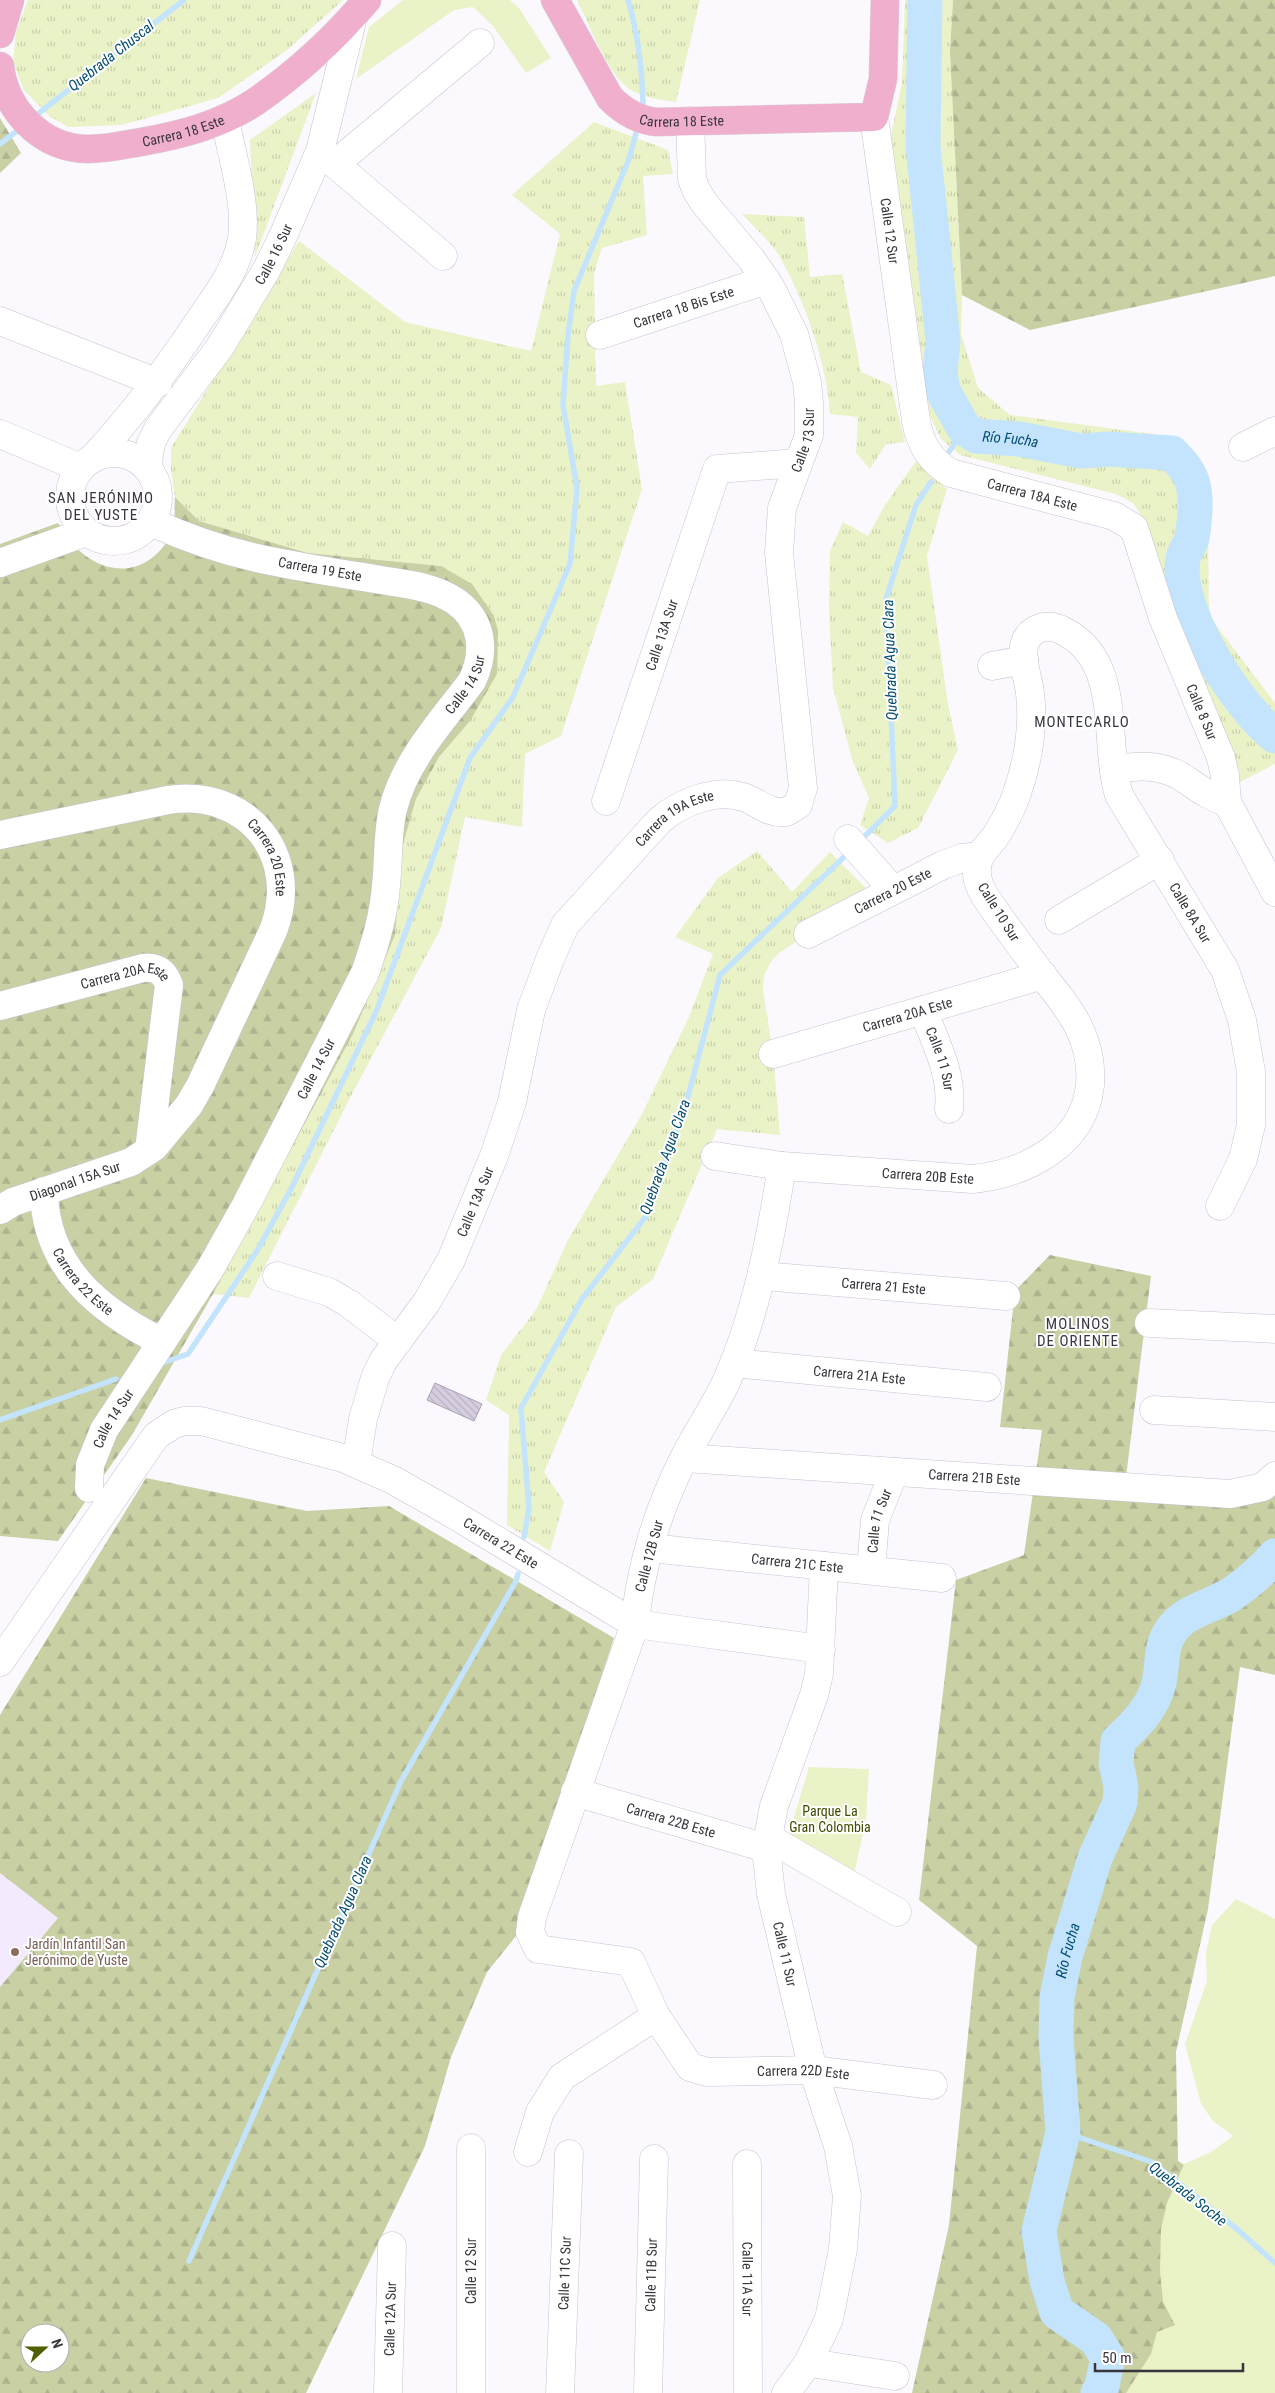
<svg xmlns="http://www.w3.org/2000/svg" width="1275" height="2393" font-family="'Roboto Condensed',sans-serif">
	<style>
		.built { fill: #f3eafd }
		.grass { fill: url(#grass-tufts) }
		.forest { fill: url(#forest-firs); fill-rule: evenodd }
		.green { fill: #eaf2c7 }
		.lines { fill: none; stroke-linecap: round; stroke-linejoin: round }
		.stream { stroke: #c3e4fc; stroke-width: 5.5 }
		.river { stroke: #c3e4fc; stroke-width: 35 }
		.building { fill: url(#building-back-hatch); stroke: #a7a0b0 }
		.minor-casing { stroke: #c9c1d2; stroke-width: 29 }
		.major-casing { stroke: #d7d7d8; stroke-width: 29 }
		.minor { stroke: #fff; stroke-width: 28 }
		.major { stroke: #f1afce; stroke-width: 28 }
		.education-dot { fill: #8d6e63; stroke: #fff; stroke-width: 2 }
		.labels { text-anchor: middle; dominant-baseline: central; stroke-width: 4; stroke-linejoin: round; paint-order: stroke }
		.street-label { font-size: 14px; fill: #38353c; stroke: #fff }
		.park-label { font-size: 14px; fill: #434a00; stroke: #fff }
		.education-label { font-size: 14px; fill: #785e54; stroke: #fff; text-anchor: start }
		.water-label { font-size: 15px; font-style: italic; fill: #054d73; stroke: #fff }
		.neighbourhood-label { font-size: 15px; letter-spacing: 1px; fill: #3c3543; stroke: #fff }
	</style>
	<defs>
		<pattern id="grass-tufts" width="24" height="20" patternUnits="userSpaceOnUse" patternTransform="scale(1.25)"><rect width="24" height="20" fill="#eaf2c7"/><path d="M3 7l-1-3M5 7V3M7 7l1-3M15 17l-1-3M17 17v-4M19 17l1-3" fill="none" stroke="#c9d0ac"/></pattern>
		<pattern id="forest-firs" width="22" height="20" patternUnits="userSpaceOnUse" patternTransform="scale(1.25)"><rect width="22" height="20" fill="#c8d0a4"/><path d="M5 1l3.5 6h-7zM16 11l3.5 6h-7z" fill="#adb38e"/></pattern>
		<pattern id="building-back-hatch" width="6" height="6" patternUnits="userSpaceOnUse" patternTransform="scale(1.25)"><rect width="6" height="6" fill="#d6cee0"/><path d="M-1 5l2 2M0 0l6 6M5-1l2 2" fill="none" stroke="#b8b2c1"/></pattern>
	</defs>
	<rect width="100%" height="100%" fill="#fbf9fd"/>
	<path class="built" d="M0,1873L58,1918L0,1987Z"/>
	<path class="grass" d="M28,0H343L287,50L218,98L122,125L68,127L49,116L24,90L13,62L16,32Z
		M577,0H700L676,102C661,100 645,98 631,90C608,76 589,24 577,0Z
		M905,0H953L950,51L962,295L961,334L978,388L1010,415L1160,435L1202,468L1208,522L1209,616L1275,703V764L1236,784L1177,621L1146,522L1133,503L1116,494L960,455L941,439L930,416L891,135L902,83Z
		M316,93L255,257L250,140Z
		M594,122L668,150L673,174L643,176L647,235L602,248L594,273L596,386L625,382L642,489L561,736L525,754L522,827L465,817L441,928L351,1096L249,1298L213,1294L353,1034L400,888L402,848L416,799L439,757L470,721L441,566L308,553L199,521L175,497L171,470V448L299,241L405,322L531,351L560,234L512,195Z
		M742,214L804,217L810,277L842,274L861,372L891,385L905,442L886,444L870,469L856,453L858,417L830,414C827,363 804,298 778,254C769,240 753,226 742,214Z
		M916,461L947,489L927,556L948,704L958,750L918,828L888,843L860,825L869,798L853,762L833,688L829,610L830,551L843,522L868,536L885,505Z
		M757,851L792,892L830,852L877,899L808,934L779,953L770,963L764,976L763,990L773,1054L780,1135L717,1129L653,1279L616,1307L544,1472L564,1502L550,1551L507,1525L509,1415L486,1400L501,1355L536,1310L568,1240L641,1116L689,1017L713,954L675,937L718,878Z"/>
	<path class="forest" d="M953,0H1275V276L1030,330L962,295L950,51Z
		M0,118L21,153L0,173Z
		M175,497L199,521L308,553L441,566L472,584L494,616L498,631L497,674L470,721L439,757L416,799L402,848L395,935L353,1034L213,1294L132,1435L58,1541L0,1536V544L58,523C65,532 72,546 82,553C114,579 151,572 171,535C176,525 174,508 175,497Z
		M1050,1255L1151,1276L1123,1501L1275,1496V1675L1240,1667L1208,1909L1176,2052L1178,2161L1275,2224V2393H912L949,2225L977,1946L919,1900L956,1580L1024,1555L1042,1430L1000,1427L1015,1291Z
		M146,1478L307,1511L389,1506L614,1638L516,1936L487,1972L451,2057L425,2146L306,2393H0V1987L58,1918L0,1873V1715ZM30,2333H60V2363H30Z"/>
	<path class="green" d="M403,0H510L519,8L551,58L526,73L493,26L473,7L454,10L356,79L369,27Z
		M809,1767L869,1769L866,1820L854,1874L788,1837Z
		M1236,1899L1275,1919V2393H1126L1151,2354L1157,2332L1175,2325L1163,2302L1160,2271L1161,2229L1167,2203L1184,2164L1211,2152L1233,2136L1213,2121L1201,2104L1185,2044L1207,1981L1206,1953L1212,1925Z"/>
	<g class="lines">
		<path class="stream" d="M628,0C638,33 642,69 643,103
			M39,113L184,0
			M0,144L22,127
			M949,452L964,428
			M866,835L895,806L886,599L916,505L931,482
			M159,1364L188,1354L257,1251L291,1189L376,1012L470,758L513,697L570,564L577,488L563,405L568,335L574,291L629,159L636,133
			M0,1420L116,1379
			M524,1537L529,1508L521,1408L582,1299L647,1215L686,1104L720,975L843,858
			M1063,2132L1152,2162L1238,2230L1275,2263
			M189,2261L401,1781L516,1581L518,1574"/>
		<g class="river">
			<path id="s1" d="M925,0L923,146L943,341L940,372L943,391L964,428L976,436L1019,439L1081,451L1108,449L1172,453C1177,459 1183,464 1187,471C1199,488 1195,519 1192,538C1190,545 1184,552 1183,559C1174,609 1237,706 1275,736"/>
			<path id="s2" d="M1098,2393L1101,2390L1108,2358L1096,2339L1057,2312L1047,2281L1039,2231L1063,2132L1056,2037L1057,1997L1065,1957L1095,1858L1120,1803L1121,1787L1116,1763L1118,1741C1136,1724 1153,1708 1159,1683C1163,1666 1160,1646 1171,1631C1185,1610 1211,1607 1232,1594C1248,1583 1262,1571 1275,1556"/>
		</g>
	</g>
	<path class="building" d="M435,1383L482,1404L474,1421L427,1400Z"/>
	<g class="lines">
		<g class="minor-casing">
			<g id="minor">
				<path id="s3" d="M874,117L916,421C920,444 930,461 951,473L1114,516L1134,528L1163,618L1221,758L1225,776L1227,802L1275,892"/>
				<path d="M322,153L443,256"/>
				<path d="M335,164L480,43"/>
				<path d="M0,321L158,383"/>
				<path id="s4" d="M600,335L766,280"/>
				<path d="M0,434L81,468"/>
				<path d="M1243,447L1275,431"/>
				<circle cx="114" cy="497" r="44"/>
				<path d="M92,459C132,416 165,372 197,324C215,297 237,271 242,238C247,201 231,154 225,118"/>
				<path id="s5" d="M147,467L151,443L158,429L220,347L267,269L284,234L320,151L353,17"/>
				<path d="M0,563L86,532"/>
				<path d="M992,666L1024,660"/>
				<path d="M1114,770C1138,765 1160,764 1182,777C1197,787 1209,797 1227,802"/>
				<path id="s6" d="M606,801L717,469L798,463"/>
				<path id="s7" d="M0,835L168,800C248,788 302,856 273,931L200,1086L189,1105L154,1147L131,1162L13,1202L0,1210"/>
				<path d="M848,839L893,890"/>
				<path d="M1059,920L1160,860"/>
				<path id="s8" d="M808,934L943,865L962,858L980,856"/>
				<path id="s9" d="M0,1006L143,968C157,967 164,971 169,985L149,1150"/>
				<path id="s10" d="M923,1010C935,1042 953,1074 949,1109"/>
				<path id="s11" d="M773,1054L1043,975"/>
				<path id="s12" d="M715,1156L782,1166L973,1179C1026,1173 1084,1145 1090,1085C1094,1039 1069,1008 1042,975C1028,956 1014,937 1000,918C993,907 983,896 979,884C977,878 976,869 978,862C980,853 989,845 995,837C1004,823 1012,809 1017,793C1028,761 1034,727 1030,693C1028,675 1014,644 1034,631C1045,624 1056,626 1067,633C1123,664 1103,743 1119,795L1225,970L1242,1020L1251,1072V1125L1243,1159L1220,1206"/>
				<path id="s13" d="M782,1166C771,1237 756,1316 726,1382C714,1408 697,1432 684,1458C658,1509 640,1568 635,1624L532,1917L530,1932L538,1949L631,1962L656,2016L690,2067L707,2072L813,2070L933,2085"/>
				<path id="s14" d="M44,1191C45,1268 100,1311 162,1342"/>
				<path d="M277,1276L329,1292L348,1303L398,1341"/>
				<path id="s15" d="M762,1276L1006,1296"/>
				<path d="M1149,1323L1275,1329"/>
				<path id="s16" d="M734,1363L987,1387"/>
				<path d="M1154,1410L1275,1417"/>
				<path id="s17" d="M685,1458L1230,1494L1263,1487L1275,1476"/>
				<path id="s18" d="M356,1463L363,1419L375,1378L383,1361L426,1303L451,1260L494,1156L512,1102L531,1010L550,959L565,925L659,821C681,802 717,787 746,798C760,804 770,814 786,812L798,805L803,788L779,553L782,508L809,435V403L807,382L794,334L771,288L752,260L705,204L696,190L692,179L690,121"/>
				<path id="s19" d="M89,1488L90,1465L104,1430L210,1269L246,1205L365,973C375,944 384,915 386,885C389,859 387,834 393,809C405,760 443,720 472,681C486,652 483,620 455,601C431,585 402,584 375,579C344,574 312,569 281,563C236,555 193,541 151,522"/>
				<path id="s20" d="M650,1548L942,1578"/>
				<path id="s21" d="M871,1570L875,1520L894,1472"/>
				<path id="s22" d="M0,1662L151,1443L157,1435L174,1424L184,1421H201L343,1458L393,1480L448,1511L635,1624L821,1649"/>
				<path id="s23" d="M575,1792L766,1848"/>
				<path d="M767,1837L897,1912"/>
				<path d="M528,2152L540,2112L562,2077L656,2016"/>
				<path id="s24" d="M747,2164L748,2393"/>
				<path d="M817,2364L895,2376"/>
				<path id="s25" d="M388,2393L392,2246"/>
				<path d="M471,2393V2148"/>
				<path id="s26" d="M560,2393L569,2154"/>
				<path id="s27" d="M648,2393L654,2159"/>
				<path d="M786,2393L808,2363L829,2319L843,2249L847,2196L838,2146L813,2070L771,1894L766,1848L774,1806L814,1695L819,1674L824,1566"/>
			</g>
		</g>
		<g class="major-casing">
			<g id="major">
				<path id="s28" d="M555,0L610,98C623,111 637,120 656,122L874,117L883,79L885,0"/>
				<path d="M0,34L10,0"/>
				<path id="s29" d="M0,66C5,110 42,149 88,149C106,149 124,145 141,142C181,135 220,125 255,102C297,73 334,39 367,0"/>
			</g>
		</g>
		<use href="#minor" class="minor"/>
		<use href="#major" class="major"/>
	</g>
	<circle class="education-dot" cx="15" cy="1952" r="5"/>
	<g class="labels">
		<g class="street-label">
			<text stroke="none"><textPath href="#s28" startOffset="191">Carrera 18 Este</textPath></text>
			<text stroke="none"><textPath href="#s29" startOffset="229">Carrera 18 Este</textPath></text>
			<text stroke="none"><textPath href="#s3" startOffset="115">Calle 12 Sur</textPath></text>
			<text stroke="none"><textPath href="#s5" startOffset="250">Calle 16 Sur</textPath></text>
			<text stroke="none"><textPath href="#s4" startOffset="88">Carrera 18 Bis Este</textPath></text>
			<text stroke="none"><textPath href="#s18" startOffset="1245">Calle 13 Sur</textPath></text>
			<text stroke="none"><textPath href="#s3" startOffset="456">Carrera 18A Este</textPath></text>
			<text transform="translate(320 569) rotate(10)">Carrera 19 Este</text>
			<text stroke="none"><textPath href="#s6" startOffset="175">Calle 13A Sur</textPath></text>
			<text stroke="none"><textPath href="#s19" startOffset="900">Calle 14 Sur</textPath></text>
			<text stroke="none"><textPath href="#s3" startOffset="760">Calle 8 Sur</textPath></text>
			<text stroke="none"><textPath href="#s18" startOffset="738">Carrera 19A Este</textPath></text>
			<text stroke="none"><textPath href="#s7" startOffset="301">Carrera 20 Este</textPath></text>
			<text stroke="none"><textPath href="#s8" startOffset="95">Carrera 20 Este</textPath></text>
			<text transform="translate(999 912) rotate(58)">Calle 10 Sur</text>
			<text stroke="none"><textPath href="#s12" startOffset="1276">Calle 8A Sur</textPath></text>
			<text stroke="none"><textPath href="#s9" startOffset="130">Carrera 20A Este</textPath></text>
			<text stroke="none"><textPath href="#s11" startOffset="140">Carrera 20A Este</textPath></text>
			<text stroke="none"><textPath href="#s10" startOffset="52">Calle 11 Sur</textPath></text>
			<text stroke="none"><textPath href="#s19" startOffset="480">Calle 14 Sur</textPath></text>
			<text stroke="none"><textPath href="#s12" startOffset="214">Carrera 20B Este</textPath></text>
			<text transform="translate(75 1181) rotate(-19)">Diagonal 15A Sur</text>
			<text stroke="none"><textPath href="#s18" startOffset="291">Calle 13A Sur</textPath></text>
			<text stroke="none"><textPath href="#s14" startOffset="102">Carrera 22 Este</textPath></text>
			<text stroke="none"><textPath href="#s15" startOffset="122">Carrera 21 Este</textPath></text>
			<text stroke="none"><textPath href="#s16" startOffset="126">Carrera 21A Este</textPath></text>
			<text stroke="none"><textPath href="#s19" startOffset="75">Calle 14 Sur</textPath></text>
			<text stroke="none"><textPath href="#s17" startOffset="290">Carrera 21B Este</textPath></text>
			<text stroke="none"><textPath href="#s21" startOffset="50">Calle 11 Sur</textPath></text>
			<text stroke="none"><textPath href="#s22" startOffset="650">Carrera 22 Este</textPath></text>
			<text transform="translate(649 1556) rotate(-75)">Calle 12B Sur</text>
			<text stroke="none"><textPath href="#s20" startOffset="148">Carrera 21C Este</textPath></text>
			<text stroke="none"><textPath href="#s23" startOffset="100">Carrera 22B Este</textPath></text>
			<text transform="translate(785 1954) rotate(77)">Calle 11 Sur</text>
			<text stroke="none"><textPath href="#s13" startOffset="1158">Carrera 22D Este</textPath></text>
			<text transform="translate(471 2271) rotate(-90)">Calle 12 Sur</text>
			<text stroke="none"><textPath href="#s26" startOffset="120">Calle 11C Sur</textPath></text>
			<text stroke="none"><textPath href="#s27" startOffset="118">Calle 11B Sur</textPath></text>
			<text stroke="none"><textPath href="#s24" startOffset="115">Calle 11A Sur</textPath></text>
			<text stroke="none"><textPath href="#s25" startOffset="74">Calle 12A Sur</textPath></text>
		</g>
		<g class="park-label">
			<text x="830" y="1811">Parque La<tspan x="830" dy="16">Gran Colombia</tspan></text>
		</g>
		<g class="education-label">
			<text x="25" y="1944">Jardín Infantil San<tspan x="25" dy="16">Jerónimo de Yuste</tspan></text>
		</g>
		<g class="water-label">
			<text transform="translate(111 56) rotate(-38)">Quebrada Chuscal</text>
			<text stroke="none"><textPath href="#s1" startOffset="484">Río Fucha</textPath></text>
			<text transform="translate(890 660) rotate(-92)">Quebrada Agua Clara</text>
			<text transform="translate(665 1157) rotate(-70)">Quebrada Agua Clara</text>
			<text transform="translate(343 1912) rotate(-66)">Quebrada Agua Clara</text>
			<text stroke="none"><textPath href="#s2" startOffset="475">Río Fucha</textPath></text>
			<text transform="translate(1188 2194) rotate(38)">Quebrada Soche</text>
		</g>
		<g class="neighbourhood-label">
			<text x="101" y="498">SAN JERÓNIMO<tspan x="101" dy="17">DEL YUSTE</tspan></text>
			<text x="1082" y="722">MONTECARLO</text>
			<text x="1078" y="1324">MOLINOS<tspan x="1078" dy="17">DE ORIENTE</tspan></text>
		</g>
	</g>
	<g transform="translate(45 2348) rotate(69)"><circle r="24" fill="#ffffff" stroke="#afaeb1"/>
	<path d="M0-4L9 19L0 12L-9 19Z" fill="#505f00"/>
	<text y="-8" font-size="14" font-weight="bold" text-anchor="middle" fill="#38353c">N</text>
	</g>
	<path d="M1095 2363v8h148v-8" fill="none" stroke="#38353c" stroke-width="2.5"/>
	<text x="1102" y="2363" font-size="15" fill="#38353c" stroke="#ffffff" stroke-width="4" paint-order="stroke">50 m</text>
</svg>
